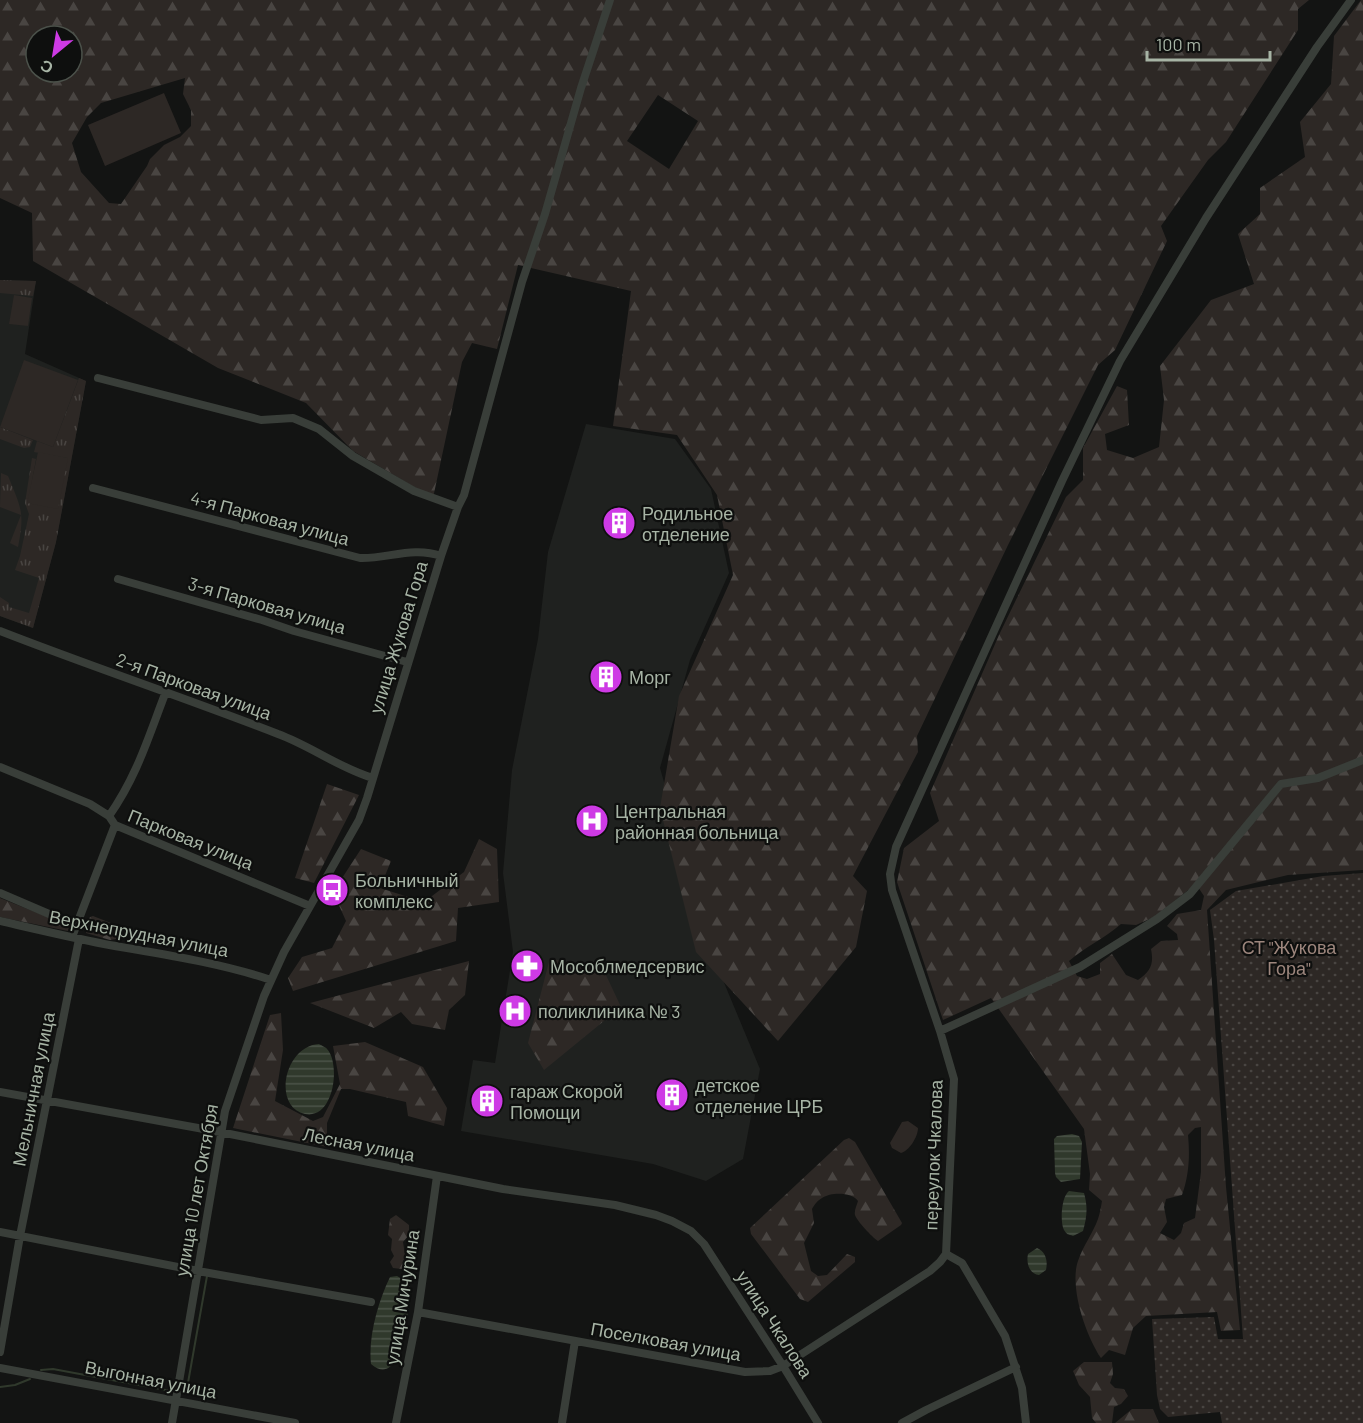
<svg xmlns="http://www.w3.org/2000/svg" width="1363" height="1423" font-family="Barlow,sans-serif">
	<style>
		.built { fill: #1f211f }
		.grass { fill: url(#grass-tufts) }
		.forest { fill: url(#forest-firs); fill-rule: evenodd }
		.garden { fill: url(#garden-dots) }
		.pitch { fill: #2d2825 }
		.water { fill: url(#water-rules) }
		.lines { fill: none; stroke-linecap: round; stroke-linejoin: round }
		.stream { stroke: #30392c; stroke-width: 2 }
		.minor { stroke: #393e39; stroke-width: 8 }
		.labels { text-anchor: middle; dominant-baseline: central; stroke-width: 4.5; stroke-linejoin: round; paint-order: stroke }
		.poi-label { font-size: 18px; fill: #a7b4a5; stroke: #0e0f0e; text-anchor: start }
		.street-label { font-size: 18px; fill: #a7b4a5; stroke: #0e0f0e }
		.park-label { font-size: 18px; fill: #9d867d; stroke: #0e0f0e }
	</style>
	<defs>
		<pattern id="grass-tufts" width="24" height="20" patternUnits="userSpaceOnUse" patternTransform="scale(1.5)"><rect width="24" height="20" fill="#2d2825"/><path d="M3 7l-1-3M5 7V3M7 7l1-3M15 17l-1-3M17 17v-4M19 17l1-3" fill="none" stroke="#494542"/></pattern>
		<pattern id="forest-firs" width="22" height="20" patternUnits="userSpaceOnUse" patternTransform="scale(1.5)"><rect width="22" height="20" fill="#2d2825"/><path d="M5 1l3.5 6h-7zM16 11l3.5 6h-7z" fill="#494542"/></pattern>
		<pattern id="garden-dots" width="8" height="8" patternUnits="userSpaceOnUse" patternTransform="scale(1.5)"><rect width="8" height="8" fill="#2d2825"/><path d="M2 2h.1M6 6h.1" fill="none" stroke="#494542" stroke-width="1.8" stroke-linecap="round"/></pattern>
		<pattern id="water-rules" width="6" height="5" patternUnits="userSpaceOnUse" patternTransform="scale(1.5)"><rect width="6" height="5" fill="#30392c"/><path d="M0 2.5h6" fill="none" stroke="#4b5348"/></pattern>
	</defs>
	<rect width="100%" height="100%" fill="#131413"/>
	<path class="built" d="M0,280L36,281L25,354L86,381L56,542L33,628L0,616Z
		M586,424L675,439L711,489L729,573L690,660L660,768L715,961L760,1069L743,1159L706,1181L653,1164L461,1131L473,1060L495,1063L513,952L503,873L512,770L538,639L548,552Z"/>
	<path class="grass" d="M0,280L36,281L33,296L0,293Z
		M79,378L86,381L56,542L33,628L0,616V597L9,603V607L29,613L39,578L15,570L20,556L29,514L25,503L32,458L36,459L28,503L67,458L34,452L37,441L53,447Z
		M0,427L33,440L30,447L24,448L0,439Z
		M1,473L8,476C21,508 25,512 18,547L10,543L21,515L0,507Z"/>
	<path class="forest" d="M0,0H1309L1298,9V30L1226,142L1208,160L1161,226L1167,241L1115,350L1098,365L1008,545L917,736L918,752L853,876L867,891L856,947L778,1041L696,952L660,808L679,696L733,575L717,495L677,435L613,426L631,291L518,265L497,349L472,343L462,362L433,498L353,451L306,403L218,368L33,261L32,213L0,198ZM36,36H72V72H36ZM185,78L183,94L191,110V126L180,137L164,145L150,159L147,166L121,204L109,203L81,172L72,143L87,117L101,103ZM658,95L698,121L669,169L627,141Z
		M1361,0H1363V870L1288,875L1226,890L1207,910L1226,1187L1240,1330L1221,1331L1217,1312L1146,1316L1133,1328L1125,1355L1109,1350L1101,1358C1086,1336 1069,1287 1078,1261C1083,1246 1093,1233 1098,1219C1100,1213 1101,1207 1102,1201L1089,1190L1090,1174L1084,1129L991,998L943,1020L897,882L904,848L939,821L930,793L999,635L1066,497L1083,480V448L1117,386L1127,390L1129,425L1105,434L1107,450L1133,458L1159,447L1164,400L1160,366L1211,300L1254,284L1238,234L1260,214V188L1305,157L1300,122L1331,84L1334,36ZM1196,884L1204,896L1201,910L1177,914L1167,926L1177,934L1178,940L1161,941L1151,949C1154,964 1151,971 1138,980L1126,975L1112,954L1100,963V974L1087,979L1077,976L1069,961C1085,947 1105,938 1121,924L1136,925L1154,917ZM1201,1127V1172L1195,1218L1184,1223L1181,1233L1174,1240L1160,1233L1167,1222L1164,1207L1166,1199L1182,1195C1189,1175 1190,1156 1188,1135L1195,1128Z
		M327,784L359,795L314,883L295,878Z
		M479,839L497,849L499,902L458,908L456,941L293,991L288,978L302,957L332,948L346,921L333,892L361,849L391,861L380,888L424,902L464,872Z
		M0,898L70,926L68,931L0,917Z
		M93,916L116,925L119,931L116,939L110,940L86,933V923L90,917Z
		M550,958L605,973L621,1007L544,1070L528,1043Z
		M469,961L465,995L449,1010L445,1030L412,1024L401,1012L374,1028L310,1003Z
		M281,1013L283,1050L275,1101L313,1121L323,1117L340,1084L333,1046L365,1042L423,1067L447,1108L444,1126L408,1116L406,1102L350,1089H341L327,1123V1147L233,1128L270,1015Z
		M849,1138L855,1142L902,1223L901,1225L878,1241C872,1237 857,1221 855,1215C854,1210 857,1205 858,1201C852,1192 831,1192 822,1198C818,1200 814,1205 812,1209L814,1223L804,1243L811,1271L818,1276L827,1275L847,1254L855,1257V1262L808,1302L800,1299L751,1234L750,1228L844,1140Z
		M396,1215L409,1225V1235L403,1242L406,1262L402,1269L393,1268L390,1262L394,1256L391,1250L392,1239L388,1235L390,1219Z
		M1084,1362H1112L1113,1374L1110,1383L1115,1388L1124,1389L1128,1396L1121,1404L1114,1407L1112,1423H1096L1092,1418L1090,1397L1079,1385L1073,1371Z
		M1132,1409H1153L1159,1423H1115Z"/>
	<path class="garden" d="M1363,873V1423H1222L1220,1412L1168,1417L1160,1409L1157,1395L1152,1319L1214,1317L1218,1339H1243L1214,940L1210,910L1236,891L1323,876Z"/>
	<path class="pitch" d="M164,93L181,133L105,166L88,125Z
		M14,295L32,298L28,326L9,324Z
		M24,360L78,380L53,447L0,427Z
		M38,452L68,458L58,509L27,503Z
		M908,1121L918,1128C918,1137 909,1151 901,1153L892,1148L890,1143L902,1122Z"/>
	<path class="water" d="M319,1044C319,1044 327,1048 327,1049C341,1064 334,1120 305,1114C272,1107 284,1046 319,1044Z
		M1072,1134L1079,1136L1082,1142L1080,1179L1061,1182L1056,1177L1055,1173L1054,1139L1057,1136Z
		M1069,1191L1084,1193C1088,1207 1087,1217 1083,1231L1073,1236C1068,1234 1067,1235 1064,1230C1060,1223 1061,1197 1069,1191Z
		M1037,1248C1046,1252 1048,1261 1046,1270L1039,1275C1029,1274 1026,1263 1028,1254Z
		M397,1276L407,1282L411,1290C408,1306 403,1392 371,1364C368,1337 378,1302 390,1277Z"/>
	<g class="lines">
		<path class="stream" d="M41,1370L53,1369L171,1391
			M0,1387L15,1385L30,1379
			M186,1394L207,1276"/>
		<path class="minor" d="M98,378L261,420L293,418L319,429L353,456L414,491L458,507
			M93,488L360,558C387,559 413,546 441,556
			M118,579L262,620L294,631L407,662
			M0,631C92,667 186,698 278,734C311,746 339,768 373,778
			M0,767L90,804L109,816L115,825L310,906
			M109,816C137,776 148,738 165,694
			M0,893L77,926
			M0,921C35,929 69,937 104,944C160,954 217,962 271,980
			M72,937L115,825
			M940,1031L1080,967L1157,919L1190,894L1281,784L1318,778L1363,760
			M0,1092L220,1132L503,1189L615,1205L656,1215L672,1221L691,1231L704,1244L783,1366L818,1423
			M0,1232L198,1271L371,1302
			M946,1254L954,1079L940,1031L892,890L890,874L896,847L1062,481L1120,361L1206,218L1317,47L1351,0
			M946,1254L962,1263L1005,1336L1022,1388L1026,1423
			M418,1312L745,1372L770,1371L783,1366L930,1271L940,1262L946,1254
			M0,1352L20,1236L79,939
			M0,1368L295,1423
			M172,1423L225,1111L264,996L284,952L359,820L367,798L441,556L458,507L464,495L522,282L545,214L581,88L610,0
			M396,1423L418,1312L437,1176
			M562,1423L575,1341
			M902,1423L926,1410L1016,1367"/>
	</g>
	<defs>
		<g id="building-disc" transform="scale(1.725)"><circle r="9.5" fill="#ce3ae5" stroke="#0e0f0e"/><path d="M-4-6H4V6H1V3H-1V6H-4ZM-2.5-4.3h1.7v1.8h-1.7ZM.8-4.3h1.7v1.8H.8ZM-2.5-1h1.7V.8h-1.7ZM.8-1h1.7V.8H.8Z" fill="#fff"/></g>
		<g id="hospital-disc" transform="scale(1.725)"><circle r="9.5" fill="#ce3ae5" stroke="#0e0f0e"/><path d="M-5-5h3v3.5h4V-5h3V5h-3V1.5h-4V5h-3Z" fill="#fff"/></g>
		<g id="bus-disc" transform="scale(1.725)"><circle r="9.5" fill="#ce3ae5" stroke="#0e0f0e"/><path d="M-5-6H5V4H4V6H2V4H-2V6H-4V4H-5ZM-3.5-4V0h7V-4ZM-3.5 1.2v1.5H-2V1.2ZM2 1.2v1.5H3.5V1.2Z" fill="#fff"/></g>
		<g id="pharmacy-disc" transform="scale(1.725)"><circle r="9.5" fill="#ce3ae5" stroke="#0e0f0e"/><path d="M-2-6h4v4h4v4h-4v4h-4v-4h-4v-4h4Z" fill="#fff"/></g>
	</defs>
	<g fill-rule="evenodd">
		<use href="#building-disc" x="619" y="523"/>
		<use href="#building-disc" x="606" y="677"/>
		<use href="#hospital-disc" x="592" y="821"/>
		<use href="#bus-disc" x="332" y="890"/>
		<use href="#pharmacy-disc" x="527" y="966"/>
		<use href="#hospital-disc" x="515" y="1011"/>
		<use href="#building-disc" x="672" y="1095"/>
		<use href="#building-disc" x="487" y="1101"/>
	</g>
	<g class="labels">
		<g class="poi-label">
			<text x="642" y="513">Родильное<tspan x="642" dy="21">отделение</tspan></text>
			<text x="629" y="677">Морг</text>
			<text x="615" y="811">Центральная<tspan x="615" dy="21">районная больница</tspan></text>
			<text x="355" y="880">Больничный<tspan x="355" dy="21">комплекс</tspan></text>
			<text x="550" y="966">Мособлмедсервис</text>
			<text x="538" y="1011">поликлиника № 3</text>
			<text x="695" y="1085">детское<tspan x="695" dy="21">отделение ЦРБ</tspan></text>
			<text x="510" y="1091">гараж Скорой<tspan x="510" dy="21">Помощи</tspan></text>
		</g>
		<g class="street-label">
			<text transform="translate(270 518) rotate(15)">4-я Парковая улица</text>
			<text transform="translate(267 605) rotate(16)">3-я Парковая улица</text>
			<text transform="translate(398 637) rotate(-73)">улица Жукова Гора</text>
			<text transform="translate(194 686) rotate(20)">2-я Парковая улица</text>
			<text transform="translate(191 839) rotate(22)">Парковая улица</text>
			<text transform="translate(139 933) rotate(11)">Верхнепрудная улица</text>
			<text transform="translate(33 1089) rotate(-79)">Мельничная улица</text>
			<text transform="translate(359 1144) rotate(11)">Лесная улица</text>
			<text transform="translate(933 1155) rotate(-88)">переулок Чкалова</text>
			<text transform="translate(196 1190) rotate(-80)">улица 10 лет Октября</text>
			<text transform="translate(402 1297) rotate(-81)">улица Мичурина</text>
			<text transform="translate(775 1324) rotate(57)">улица Чкалова</text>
			<text transform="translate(666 1341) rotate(10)">Поселковая улица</text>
			<text transform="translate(151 1379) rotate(11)">Выгонная улица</text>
		</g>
		<g class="park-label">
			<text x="1289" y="947">СТ "Жукова<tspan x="1289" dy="21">Гора"</tspan></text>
		</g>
	</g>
	<g transform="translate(54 54) rotate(210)"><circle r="28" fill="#0e0f0e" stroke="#4b514a" stroke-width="1.5"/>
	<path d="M0-4.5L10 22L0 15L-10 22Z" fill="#ce3ae5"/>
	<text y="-9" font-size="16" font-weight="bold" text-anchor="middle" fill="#a7b4a5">С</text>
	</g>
	<path d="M1147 51v9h123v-9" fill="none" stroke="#a7b4a5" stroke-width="3"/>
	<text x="1156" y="51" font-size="18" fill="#a7b4a5" stroke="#0e0f0e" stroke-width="4.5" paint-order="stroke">100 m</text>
</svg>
